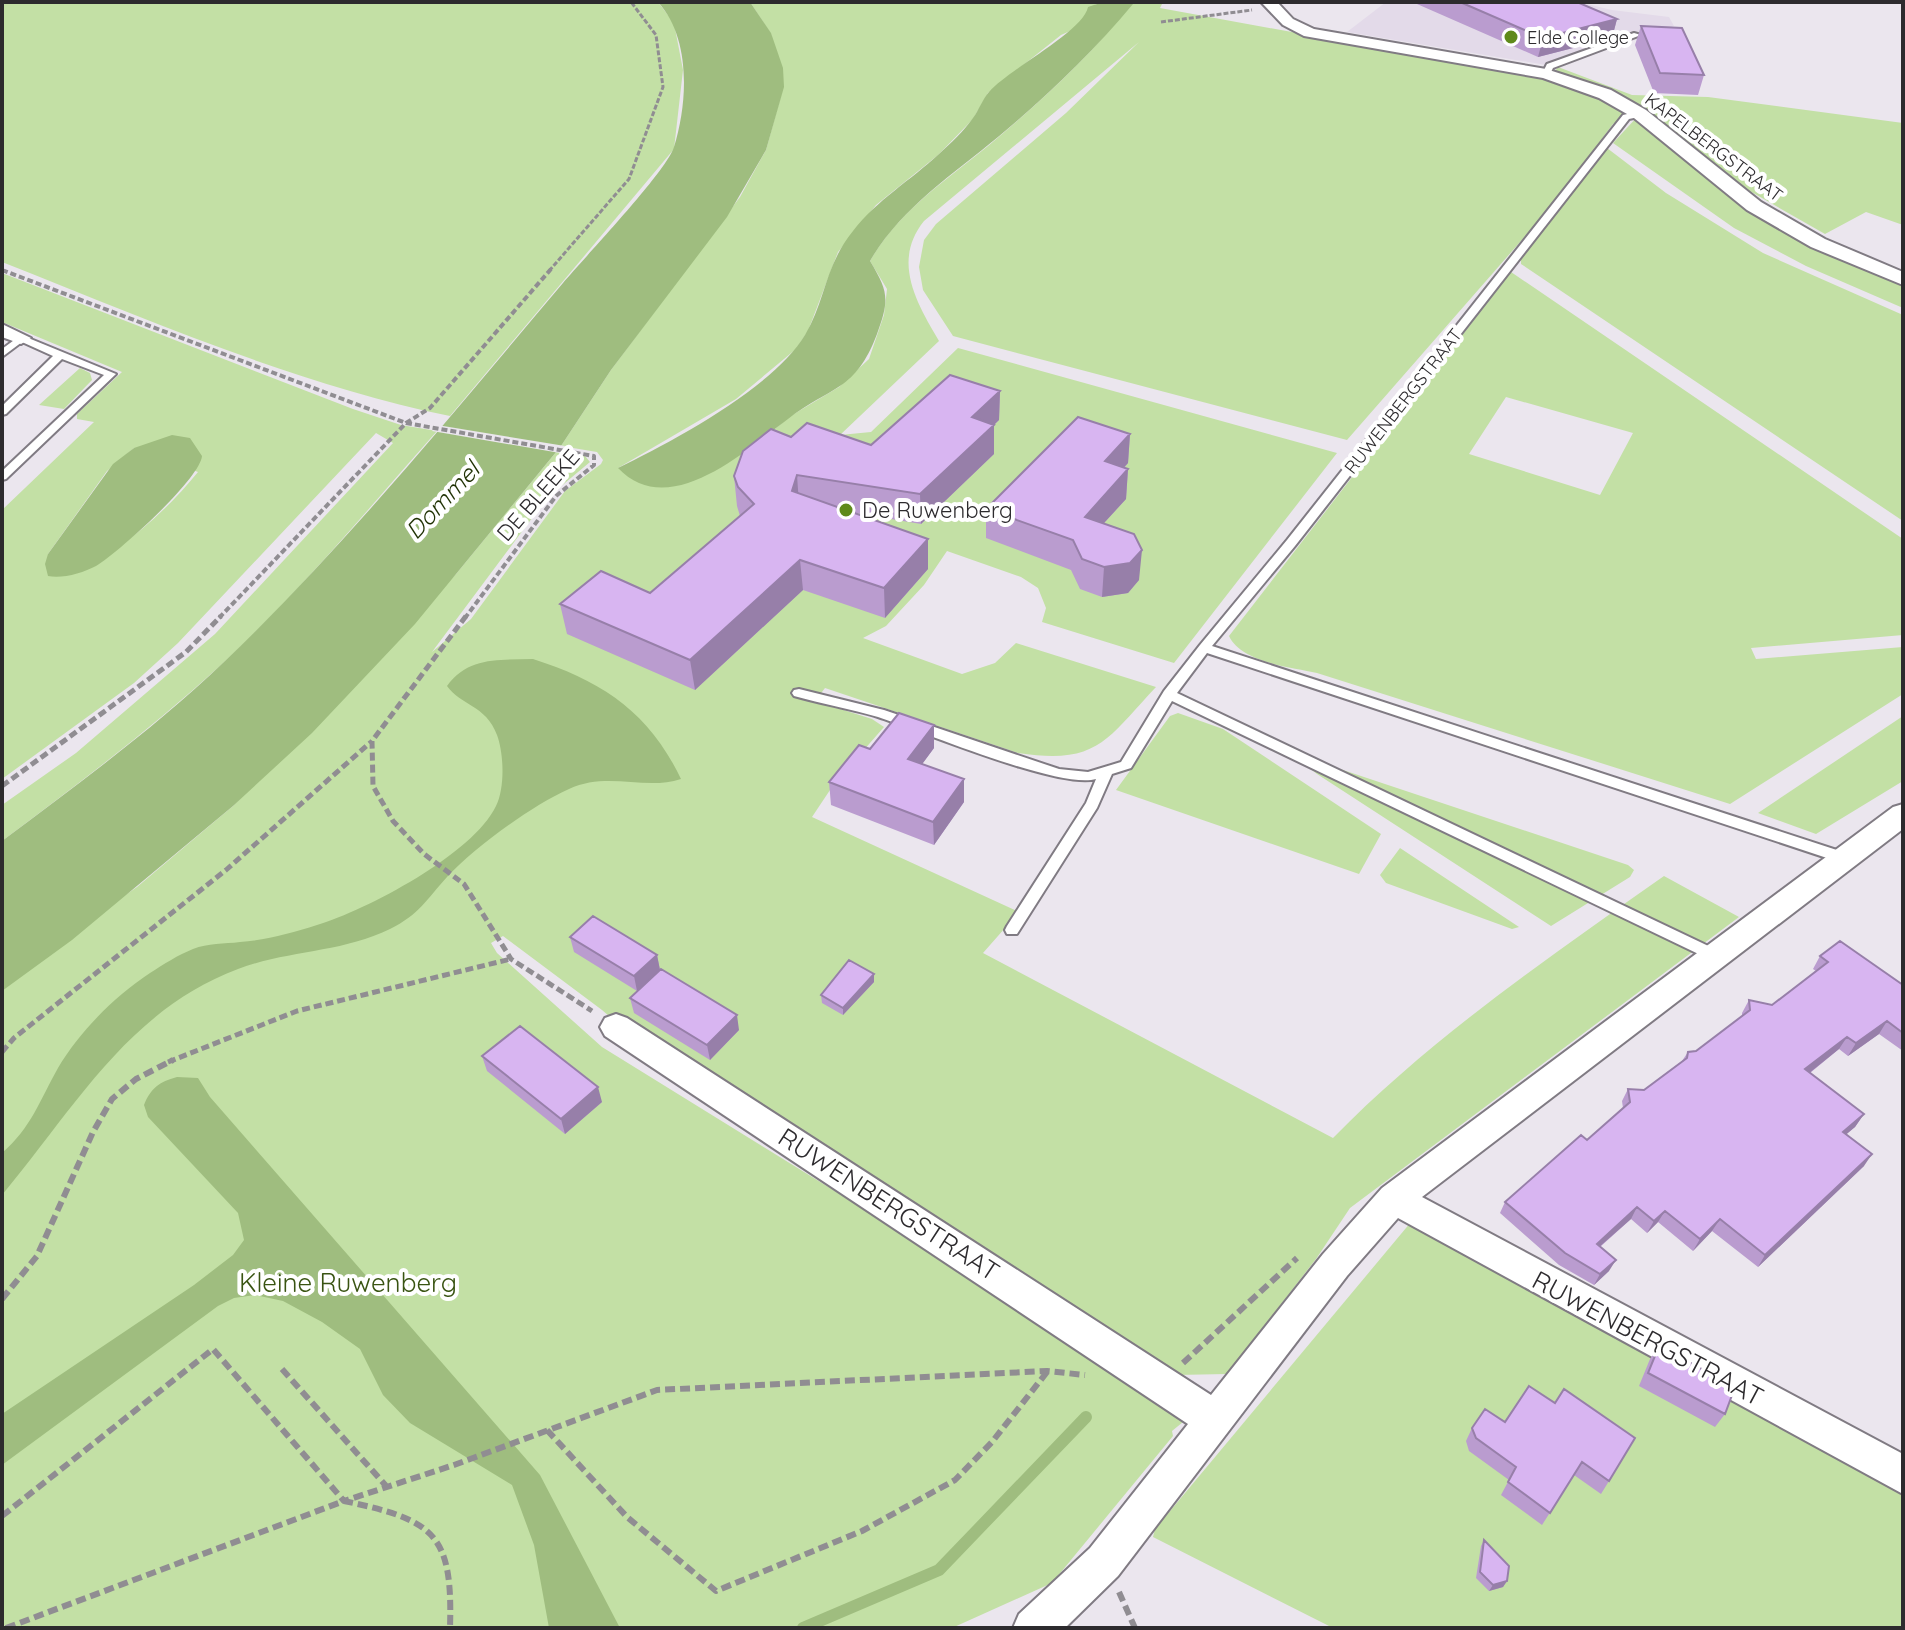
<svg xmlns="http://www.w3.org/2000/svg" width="1905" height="1630" font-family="Quicksand,sans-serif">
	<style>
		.built { fill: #e3dae9 }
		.green { fill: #c3e0a5; fill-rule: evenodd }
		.water { fill: #9fbd7f }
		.pier { fill: #ebe6ee }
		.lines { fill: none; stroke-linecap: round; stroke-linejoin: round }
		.stream { stroke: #9fbd7f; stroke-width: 12 }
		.service-casing { stroke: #807b83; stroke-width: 4 }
		.minor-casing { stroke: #807b83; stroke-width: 4 }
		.path-far3 { stroke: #908d92; stroke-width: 3; stroke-dasharray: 5 2; stroke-linecap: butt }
		.path-far2 { stroke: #908d92; stroke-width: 4; stroke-dasharray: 6 3; stroke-linecap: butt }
		.path-far1 { stroke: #908d92; stroke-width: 5; stroke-dasharray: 8 4; stroke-linecap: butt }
		.path { stroke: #908d92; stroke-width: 6; stroke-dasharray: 10 5; stroke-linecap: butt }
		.service { fill: #fff; fill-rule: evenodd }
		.minor { fill: #fff; fill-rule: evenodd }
		.wall { fill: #ba9ccf }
		.shaded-wall { fill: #977fa9 }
		.building { fill: #d8b5f1; stroke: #977fa9; stroke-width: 2 }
		.poi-dot { fill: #5f8a1a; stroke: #fff; stroke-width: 3 }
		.labels { text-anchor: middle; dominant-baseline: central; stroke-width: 8; stroke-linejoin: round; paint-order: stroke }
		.far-poi-label { font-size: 18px; fill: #2d2b2e; stroke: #fff; text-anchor: start }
		.far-street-label { font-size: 18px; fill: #2d2b2e; stroke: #fff }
		.street-label { font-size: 22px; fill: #2d2b2e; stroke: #fff }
		.poi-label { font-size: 22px; fill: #2d2b2e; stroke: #fff; text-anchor: start }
		.water-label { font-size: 24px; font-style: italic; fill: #1f3103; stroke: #fff }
		.near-street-label { font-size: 26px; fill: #2d2b2e; stroke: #fff }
		.near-park-label { font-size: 26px; fill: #395412; stroke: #fff }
	</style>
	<rect width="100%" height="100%" fill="#ebe6ee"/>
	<path class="built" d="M1386,2H1578L1612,10L1669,17L1674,26L1558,67L1347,32Z"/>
	<path class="green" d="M2,2H658L674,23L683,70L674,149L450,416C295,384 149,320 2,262Z
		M750,2H1103L1096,4L1079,27L1061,35L988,93L973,119L938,155L876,205L838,252L808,331L796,349L736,399L618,468L755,446L789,417L839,387L869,359L884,315L887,289L870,261C898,212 945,181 988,146C1040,102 1090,57 1132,3L1124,2H1163L1160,8L1561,81L1633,113L1613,124L1555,202L1347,440L953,336L923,290L919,267L924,240L936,224L1066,113L1139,42L924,221C892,261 916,302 939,341L840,435L871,432L958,348L1337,453L1174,663L1042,622L1046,608L1038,588L1021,577L947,551L924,585L886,626L863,638L962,674L995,663L1016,643L1156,687C1106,740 1098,765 1018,753L825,688L815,701L872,719L884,727L834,784L812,817L1019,912L983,953L1333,1138C1432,1037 1548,958 1664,876L1739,917L1350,1208L1316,1259L1227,1374L1176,1375L654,1055L602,1010L503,936L491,943L497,953L602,1047L1194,1413L1172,1431L1173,1436L1052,1583L952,1628H2V980L137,887L233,806L456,574L557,451L585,456L590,462L547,498L432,652L471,619L565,491L601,464L603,460L597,452L561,446L611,370L740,197L766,150L783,88L771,34Z
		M1558,67L1632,95L1708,97L1903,123V225L1866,212L1825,234L1711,169L1658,124L1558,76L1555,71Z
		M1638,116L1723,189L1903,282V308L1806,266L1734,228L1613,143Z
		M1607,148L1666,193L1763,253L1903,315V521L1521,264V257Z
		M1511,272L1903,539V635L1751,648L1756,659L1903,647V694L1730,804L1317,673C1291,667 1242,663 1229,636ZM1506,397L1633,433L1600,495L1469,454Z
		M2,273L353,409L401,425L437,431C367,510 299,593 221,665C152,728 77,785 2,841V805L76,753L215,634L393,443L376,433L178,643L134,683L2,779V510L94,422L77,419V414L122,372L2,322ZM134,448L198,472C164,514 115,557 64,576L48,554L107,471Z
		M80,368L90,373L92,380L64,409L39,405Z
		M1178,713L1223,729L1381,834L1359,874L1116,790L1170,716Z
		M1903,716V781L1816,834L1758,813Z
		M1289,752L1628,865L1634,870L1630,877L1551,926L1317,774Z
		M1400,848L1519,927L1512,929L1386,883L1380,875Z
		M1411,1222L1903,1482V1628H1333L1153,1537L1155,1529Z"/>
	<path class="water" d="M658,2H750L771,33L783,68L784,87L766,150L727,217L611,370L561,446L415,624L312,733L233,806L72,940L2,991V841C78,784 155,728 224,662C346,545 454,412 563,283C585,257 666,172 674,147C688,102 691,38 658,2Z
		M1103,2L1133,4C1092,53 1047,96 998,137C952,175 900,209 870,261C888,291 890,299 877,334C855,392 832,385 788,419C746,450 669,522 618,468C673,441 773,388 805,335C826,300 824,267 853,231C877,200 911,180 939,154C951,143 964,131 973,118C979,110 982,100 989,92C1010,68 1083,32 1088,7Z
		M172,435L190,438L202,456C200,479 118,553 96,566C83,573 62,579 48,576L45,564L48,554L113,464L134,448Z
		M533,659C602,681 649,712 681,779C645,791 608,771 569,789C531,806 475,847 447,877C426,900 420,914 390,929C341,953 288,950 238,969C128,1010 74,1109 2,1195V1153C31,1128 40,1100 58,1068C79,1032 115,996 150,973C164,964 178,955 193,949C208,943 224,944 240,942C266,940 292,933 317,925C367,910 473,854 496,806C505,788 504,754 497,735C486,705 460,705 447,686C468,656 501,660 533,659Z
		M177,1077L198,1078L210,1097L540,1475L620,1628H549L534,1545L512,1485L410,1423L383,1395L360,1349L322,1322L283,1301L255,1295L234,1298L218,1306L2,1465V1414L194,1285L233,1255L244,1240L238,1213L148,1117L144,1105C151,1088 159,1082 177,1077Z"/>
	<path class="pier" d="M437,425L565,446L560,453L432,431Z"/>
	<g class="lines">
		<path class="stream" d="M803,1628L939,1570L1086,1417"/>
		<g class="service-casing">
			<path id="service" d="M1634,33L1641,35L1553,68L1549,76L1542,74L1547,64Z
				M1640,111L1644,114L1643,116L1629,119L1295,546L1212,646L1849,854L1851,858L1849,862H1839L1207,653L1177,693L1721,952L1724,956L1721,960H1711L1172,701L1131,768L1112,774L1097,808L1017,934H1007L1005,930L1007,926L1086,803L1096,779C1061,790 921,731 878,717C851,709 822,704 794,696L792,693L794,690L799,689L884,710L1059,769L1088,772L1121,762L1164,691L1200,645L1287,540L1623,115Z
				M21,335L116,374L6,479L2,480V471L104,375L62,359L6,414L2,415V406L53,356L22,342L2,357V349Z"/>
		</g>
		<g class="minor-casing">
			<path id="minor" d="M1261,2H1277L1293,19L1314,29L1546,69L1611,90L1646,110L1761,202L1825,239L1903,272V285L1811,247L1747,210L1634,118L1599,98L1543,78L1304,36L1283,25Z
				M2,324L31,338L21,344L2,337Z
				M1903,804V829L1422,1197L1903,1454V1494L1398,1218L1347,1276L1118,1576L1065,1628H1013L1019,1614L1090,1548L1188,1424L605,1036L600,1027L605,1018L616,1014L627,1018L1211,1395L1323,1254L1382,1188L1893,807Z"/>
		</g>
		<path class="path-far3" d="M1161,22L1252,10
			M2,270L5,271
			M549,271L629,179L663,87L656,35L631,2"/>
		<path class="path-far2" d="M2,270L406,423L594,456V465L556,496L465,618
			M219,618L406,423L430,408L551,269"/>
		<path class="path-far1" d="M466,616L372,741L373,786L393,821L424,854L464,884L511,959L592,1011
			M2,786L186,652L221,616
			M2,1052L14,1038L226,870L371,742
			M168,1062L297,1011L511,959"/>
		<path class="path" d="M2,1299L37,1256L93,1132L112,1099L136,1079L173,1060
			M1183,1363L1297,1258
			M282,1369L387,1487
			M547,1430L627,1517L716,1591L862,1531L955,1480L992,1442L1047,1372
			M2,1516L213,1349L344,1501L454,1465L657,1390L1047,1371L1085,1375
			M1119,1592L1135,1628
			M6,1628L344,1501C434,1520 453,1533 450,1628"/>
		<use href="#service" class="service"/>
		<use href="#minor" class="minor"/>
	</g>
	<path class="wall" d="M1418,2H1577L1617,19L1612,38L1538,57L1417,4Z
		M1641,26L1704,75L1698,95L1654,93L1635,45Z
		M1000,391L999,420L994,425V454L921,524L855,513L928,539V569L885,618L803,590L695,690L567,634L560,604L650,593L740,516L737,506L734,476L791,437L871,445Z
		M1130,434L1128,463L1124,468L1128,469L1126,499L1104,523L1139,580L1128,593L1102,597L1080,589L1071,570L986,538V509Z
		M934,748L922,764L964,779V802L934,845L831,805L829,782L870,749Z
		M570,937L657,955L660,970L637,991L574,952Z
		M1820,956L1903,985V1051L1879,1034L1848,1056L1839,1049L1810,1073L1864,1114L1855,1127L1846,1134L1864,1166L1758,1267L1712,1231L1693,1251L1658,1222L1647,1233L1631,1219L1600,1247L1609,1271L1594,1285L1559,1265L1500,1213L1505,1202L1587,1140L1623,1108L1622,1101L1628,1089L1644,1090L1682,1061L1688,1052L1696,1051L1742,1016V1013L1749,1000L1772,1005L1816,971L1813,969Z
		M874,974V982L843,1015L822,1003L821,995Z
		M630,998L739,1030L710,1060L634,1013Z
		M482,1056L602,1102L565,1134L487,1071Z
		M1659,1346L1725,1414L1715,1427L1639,1386L1650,1359Z
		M1529,1386L1609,1481L1601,1494L1574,1475L1542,1525L1501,1495L1509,1480L1469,1451L1466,1441L1472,1428L1505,1422Z
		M1484,1540L1507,1581L1503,1587L1489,1591L1476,1578L1481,1546Z"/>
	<path class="shaded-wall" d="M1617,19L1612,38L1538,57L1543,38Z
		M1000,391L999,420L972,446V417Z
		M994,425V454L921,524L920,494Z
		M1130,434L1128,463L1102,491L1105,461Z
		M1128,469L1126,499L1083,546L1085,517Z
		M797,475L799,504L792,491Z
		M928,539V569L885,618L884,588Z
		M1142,550L1139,580L1128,593L1102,597L1104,567Z
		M800,560L803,590L695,690L690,660Z
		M934,725V748L909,782L908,759Z
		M964,779V802L934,845L933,822Z
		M657,955L660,970L637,991L634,976Z
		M874,974V982L843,1015V1008Z
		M737,1015L739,1030L710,1060L707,1045Z
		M1887,1021L1879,1034L1848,1056L1856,1043Z
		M1847,1037L1839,1049L1798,1082L1805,1069Z
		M598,1087L602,1102L565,1134L561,1119Z
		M1864,1114L1855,1127L1835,1144L1843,1132Z
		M1872,1154L1864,1166L1758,1267L1765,1255Z
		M1637,1207L1631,1219L1590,1255L1597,1244Z
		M1665,1211L1658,1222L1647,1233L1654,1221Z
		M1720,1219L1712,1231L1693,1251L1700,1239Z
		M1616,1260L1609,1271L1594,1285L1600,1274Z
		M1507,1581L1503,1587L1489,1591L1493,1585Z"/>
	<path class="building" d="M1460,2H1577L1617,19L1543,38Z
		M1641,26L1682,28L1704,75L1660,73Z
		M950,375L1000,391L972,417L994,425L920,494L797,475L792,491L928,539L884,588L800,560L690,660L560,604L601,571L650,593L754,504L738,487L734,476L743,451L771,429L791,437L807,423L871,445Z
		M1078,417L1130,434L1105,461L1128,469L1085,517L1134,534L1142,550L1130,563L1104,567L1082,559L1073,540L986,509Z
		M899,713L934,725L908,759L964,779L933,822L829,782L859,745L870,749Z
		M593,916L657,955L634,976L570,937Z
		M1840,941L1903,985V1033L1887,1021L1856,1043L1847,1037L1805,1069L1864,1114L1843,1132L1872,1154L1765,1255L1720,1219L1700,1239L1665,1211L1654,1221L1637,1207L1597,1244L1616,1260L1600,1274L1565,1253L1505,1202L1581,1135L1587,1140L1630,1102L1628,1089L1644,1090L1687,1058L1688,1052L1696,1051L1750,1010L1749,1000L1772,1005L1828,962L1820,956Z
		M849,960L874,974L843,1008L821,995Z
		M661,969L737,1015L707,1045L630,998Z
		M520,1026L598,1087L561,1119L482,1056Z
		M1659,1346L1735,1387L1725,1414L1648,1373Z
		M1529,1386L1555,1403L1564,1389L1635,1438L1609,1481L1582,1462L1550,1513L1508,1482L1516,1467L1476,1438L1472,1428L1485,1409L1505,1422Z
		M1484,1540L1509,1566L1507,1581L1493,1585L1480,1572Z"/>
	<g class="poi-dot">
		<circle cx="1511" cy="37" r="8"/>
		<circle cx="846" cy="510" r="8"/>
	</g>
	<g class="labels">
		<g class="far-poi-label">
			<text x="1527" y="37">Elde College</text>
		</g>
		<g class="far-street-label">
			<text transform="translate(1714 147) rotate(37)">KAPELBERGSTRAAT</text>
			<text transform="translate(1403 401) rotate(-52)">RUWENBERGSTRAAT</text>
		</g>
		<g class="street-label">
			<text transform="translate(538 495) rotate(-49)">DE BLEEKE</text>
		</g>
		<g class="poi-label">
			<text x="862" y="510">De Ruwenberg</text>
		</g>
		<g class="water-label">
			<text transform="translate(442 500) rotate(-47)">Dommel</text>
		</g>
		<g class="near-street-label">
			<text transform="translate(889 1204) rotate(33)">RUWENBERGSTRAAT</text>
			<text transform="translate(1648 1338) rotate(28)">RUWENBERGSTRAAT</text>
		</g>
		<g class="near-park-label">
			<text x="348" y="1282">Kleine Ruwenberg</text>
		</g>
	</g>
	<rect width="1905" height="1630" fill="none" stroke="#2d2b2e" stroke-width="8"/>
</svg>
